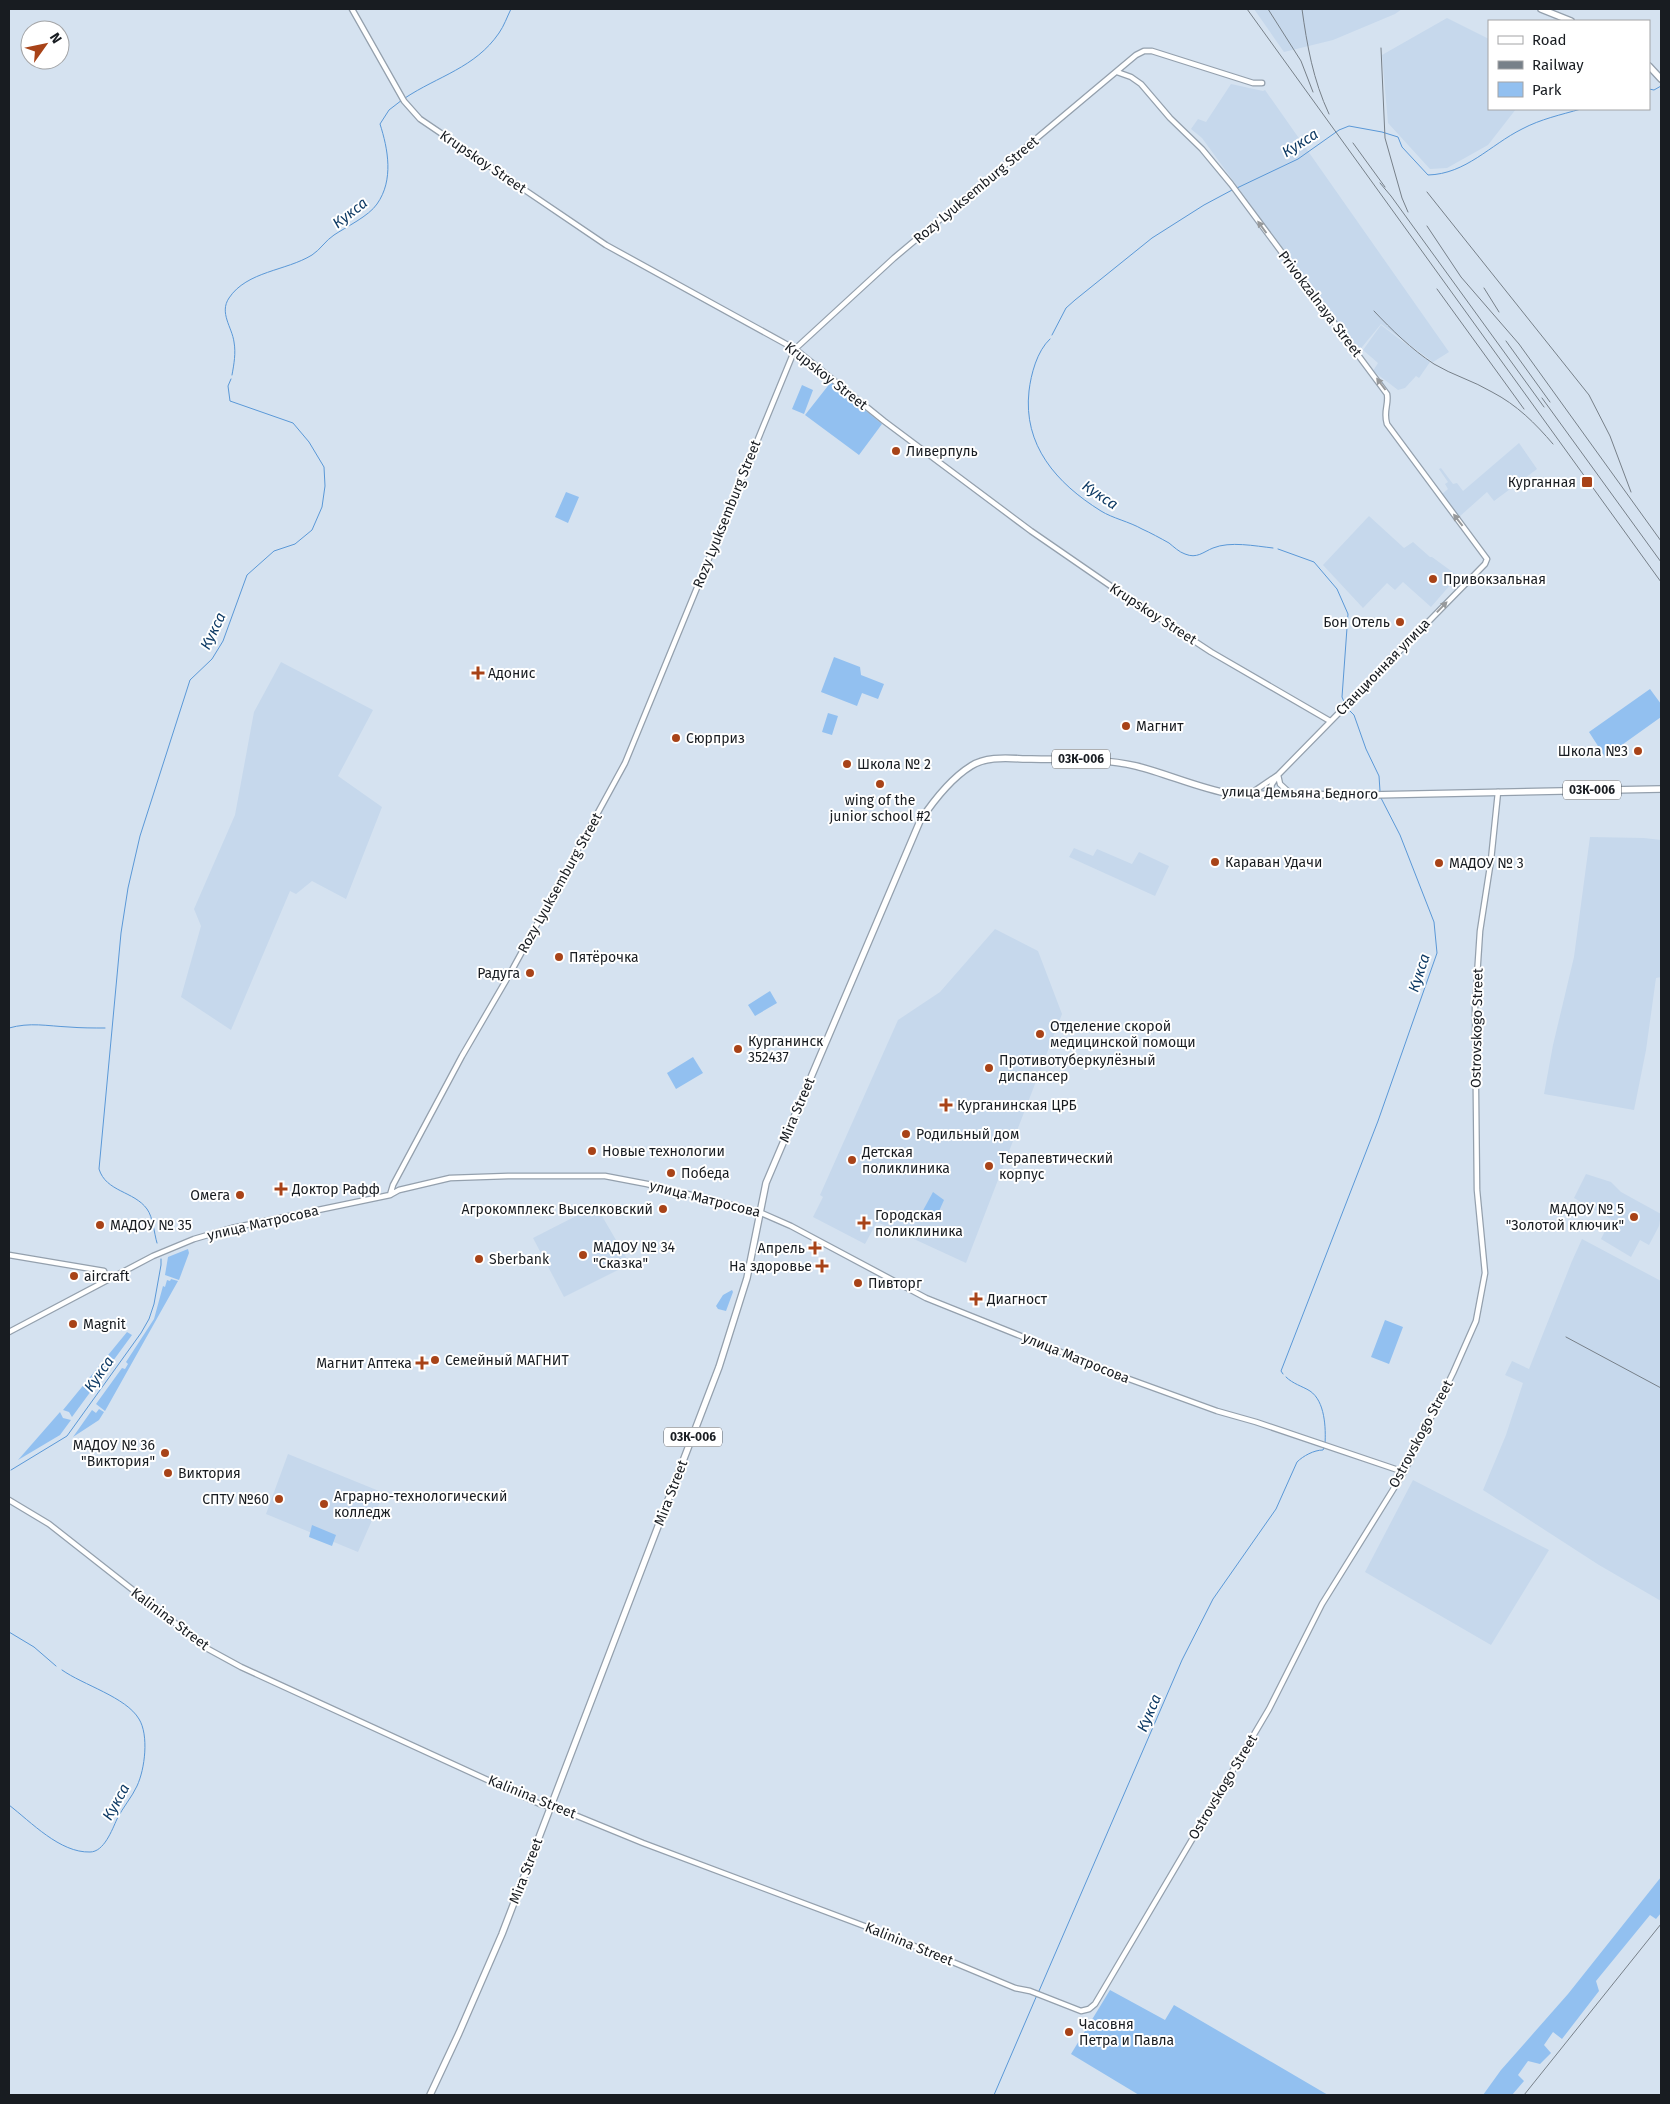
<svg xmlns="http://www.w3.org/2000/svg" width="1670" height="2104" font-family="'Fira Sans',sans-serif">
	<style>
		.built { fill: #c6d8ec }
		.green { fill: #92c0f0 }
		.lines { fill: none; stroke-linecap: round; stroke-linejoin: round }
		.stream { stroke: #5a98d7; stroke-width: 1 }
		.minor-casing { stroke: #94a0ad; stroke-width: 7 }
		.major-casing { stroke: #94a0ad; stroke-width: 8 }
		.minor { stroke: #fff; stroke-width: 4.5 }
		.major { stroke: #fff; stroke-width: 5.5 }
		.rail { stroke: #778089; stroke-width: 1 }
		.oneway { fill: #97999b }
		.poi-dot { fill: #a84318; stroke: #fff; stroke-width: 2 }
		.labels { text-anchor: middle; dominant-baseline: central; stroke-width: 4; stroke-linejoin: round; paint-order: stroke }
		.shield { fill: #fff; stroke: #5d6064; stroke-width: 1 }
		.shield-label { font-size: 12px; font-weight: bold; fill: #181c21 }
		.street-label { font-size: 14px; fill: #181c21; stroke: #fff }
		.poi-label { font-size: 14px; fill: #181c21; stroke: #fff; text-anchor: start }
		.water-label { font-size: 15px; font-style: italic; fill: #0f3b65; stroke: #fff }
	</style>
	<rect width="100%" height="100%" fill="#d5e2f0"/>
	<path class="built" d="M1254,9H1402L1395,14L1333,40L1284,52Z
		M1447,18L1489,39V109H1516L1488,145L1447,168L1430,169L1388,123L1382,55Z
		M1231,84L1263,91L1265,90L1449,352L1433,362L1381,324L1358,352L1202,138L1191,129L1198,119L1206,122Z
		M1381,325L1430,362L1419,378L1416,376L1405,388L1398,390L1373,371L1378,363L1363,350Z
		M1519,443L1537,469L1494,501L1487,492L1459,517L1442,494L1448,489L1445,484L1448,482L1439,469L1441,468L1453,484L1457,483L1463,491Z
		M1369,516L1404,548L1413,542L1430,557H1432L1458,576L1431,607L1403,582L1395,590L1387,583L1363,608L1323,565Z
		M281,662L373,710L338,776L382,807L346,899L312,881L296,894L290,891L231,1030L181,997L201,926L194,909L235,815L254,712Z
		M1590,837L1644,838L1661,840V977L1656,978L1646,1050L1634,1110L1544,1094L1553,1045L1574,957Z
		M1074,848L1093,856L1097,849L1132,864L1139,852L1169,866L1155,896L1069,857Z
		M995,929L1038,951L1062,1014L966,1263L877,1222L865,1244L813,1217L823,1197L820,1195L898,1020L940,992Z
		M1586,1174L1611,1182L1621,1192L1661,1214L1659,1226L1649,1245L1640,1240L1631,1257L1601,1239L1611,1219L1574,1198Z
		M580,1214L602,1216L630,1264L564,1297L533,1238Z
		M1582,1239L1661,1281V1601L1599,1565L1483,1490L1506,1435L1523,1383L1505,1375L1512,1361L1529,1369L1572,1261Z
		M288,1454L384,1493L358,1552L266,1514Z
		M1413,1480L1549,1550L1491,1645L1365,1572Z"/>
	<path class="green" d="M831,382L882,424L859,455L805,415Z
		M802,385L813,390L804,414L792,409Z
		M566,492L579,497L568,523L555,517Z
		M834,657L860,667L861,675L884,684L878,699L862,693L857,706L821,692Z
		M1650,689L1661,704V717L1605,757L1589,732Z
		M828,713L838,716L832,735L822,732Z
		M770,991L777,1003L755,1016L748,1005Z
		M693,1057L703,1073L676,1089L667,1073Z
		M933,1192L944,1200L936,1218L920,1216Z
		M188,1249L189,1253L179,1280L165,1275L168,1257Z
		M171,1279L178,1281L105,1411L96,1404L122,1368L125,1369L128,1364L126,1362L154,1319L163,1286L165,1287L167,1280L170,1281Z
		M732,1290L733,1292L726,1311L718,1309L716,1306L723,1295Z
		M1385,1320L1403,1327L1389,1364L1371,1357Z
		M127,1332L132,1335L72,1417L69,1412L63,1410Z
		M99,1409L104,1412L99,1420L73,1437L92,1410L96,1413Z
		M60,1412L63,1418L71,1420L60,1435L18,1460Z
		M312,1525L336,1535L332,1546L309,1537Z
		M1661,1877V1913L1656,1919L1650,1915L1596,1981L1599,1991L1562,2039L1553,2032L1544,2045L1551,2053L1540,2064L1528,2061L1518,2075L1524,2081L1512,2095H1483L1501,2070L1568,1994Z
		M1110,1990L1165,2020L1174,2005L1328,2095H1139L1071,2054Z"/>
	<g class="lines">
		<path class="stream" d="M1649,89L1654,90L1661,86
			M405,98C438,76 475,68 499,33C504,26 507,17 511,9
			M1237,188L1298,159L1339,130L1349,126L1382,132L1398,137L1402,147L1428,175C1466,174 1490,145 1522,129C1541,119 1560,115 1581,109
			M1052,335L1066,308L1075,300L1152,238L1204,205L1234,189
			M1050,339C1037,351 1031,374 1029,391C1023,445 1056,483 1101,511C1112,518 1130,522 1142,529C1151,533 1160,538 1169,543C1174,547 1179,552 1185,554C1197,559 1203,552 1213,548C1230,541 1255,546 1273,548
			M232,375C234,364 236,353 234,342C232,327 219,313 229,298C247,271 286,271 312,255C320,250 326,240 334,235C346,227 369,216 377,204C394,180 388,149 380,124L389,110L402,100
			M1278,549L1314,562L1337,589L1348,614L1342,697L1345,704
			M1347,708L1354,715L1366,749L1379,776L1380,791
			M9,1028C30,1022 47,1026 69,1027C81,1028 93,1028 105,1028
			M157,1243C154,1233 153,1217 147,1209C134,1191 106,1192 99,1169L121,933L128,888L140,836L190,680L212,659L223,641L247,575L274,551L295,544L312,530L322,507L325,486L324,467L309,442L293,423L230,401L228,386L231,379
			M1283,1374L1281,1371L1378,1121L1437,953L1434,922L1400,835L1381,798
			M1286,1377C1293,1384 1302,1386 1310,1391C1325,1401 1326,1428 1325,1444
			M11,1470L67,1436L141,1333L149,1319L154,1304L161,1265V1259
			M9,1632L34,1647L56,1666
			M9,1805C31,1822 60,1853 90,1852C104,1852 112,1830 117,1819C123,1807 132,1797 137,1786C145,1769 149,1735 139,1719C126,1697 83,1685 62,1670
			M1039,1991L1182,1660L1213,1599L1276,1509L1297,1462C1303,1456 1314,1450 1323,1450L1324,1448
			M994,2095L1037,1995"/>
		<g class="minor-casing">
			<path id="minor" d="M352,9L404,101L420,119L606,245L795,349L884,421L1031,531L1118,591L1211,652L1330,721
				M1117,72L1131,77L1141,84L1170,118L1202,149L1231,184L1387,394C1389,405 1383,411 1387,424L1487,559L1485,564L1278,775L1272,784L1268,795
				M1250,794L1278,775L1280,784L1292,795
				M390,1195L393,1185L462,1056L512,970L625,763L795,349L894,258L1136,55L1144,51H1152L1253,83H1262
				M9,1255L104,1271L107,1279
				M9,1332L153,1256L194,1239L232,1228L390,1195L399,1190L450,1178L508,1176H605L647,1184L759,1212L791,1226L926,1298L1118,1375L1217,1411L1256,1422L1404,1472
				M9,1500L49,1524L208,1649L241,1667L540,1804L560,1809L643,1843L883,1933L1015,1988L1030,1991L1081,2011L1089,2009L1095,2004L1269,1709L1322,1604L1404,1472L1453,1373L1476,1321L1485,1273L1477,1190L1475,1007L1480,931L1491,860L1498,792"/>
		</g>
		<g class="major-casing">
			<path id="major" d="M1541,9L1571,21
				M1649,66L1661,79
				M430,2095L459,2033L502,1934L719,1367L747,1278L766,1183L920,821C934,800 950,779 971,766C988,755 1012,759 1031,759C1066,760 1102,758 1136,766C1168,774 1198,788 1231,794L1371,795L1661,789"/>
		</g>
		<use href="#minor" class="minor"/>
		<use href="#major" class="major"/>
		<path class="rail" d="M1247,9L1661,582
			M1268,9L1301,61L1313,92
			M1302,9C1307,45 1313,80 1329,114
			M1381,48L1385,138L1402,198L1408,212
			M1353,143L1385,187
			M1380,183L1391,196L1544,407
			M1427,192L1589,395L1610,436L1631,492
			M1427,226L1461,277L1519,344L1661,541
			M1484,288L1499,312
			M1437,289L1524,409
			M1374,311C1392,330 1411,349 1434,364C1452,375 1474,381 1492,392C1517,405 1535,423 1553,444
			M1506,341L1550,402
			M1542,398L1661,562
			M1566,1337L1661,1388
			M1524,2095L1661,1924"/>
	</g>
	<defs><path id="oneway-solid" d="M-6-.8H1V-3.2L6.5 0L1 3.2V.8H-6Z" transform="scale(1.25)"/></defs>
	<g class="oneway">
		<use href="#oneway-solid" transform="translate(1262 227) rotate(-126)"/>
		<use href="#oneway-solid" transform="translate(1381 384) rotate(-127)"/>
		<use href="#oneway-solid" transform="translate(1458 520) rotate(-128)"/>
		<use href="#oneway-solid" transform="translate(1442 607) rotate(-46)"/>
	</g>
	<g class="poi-dot">
		<circle cx="896" cy="451" r="5"/>
		<rect x="1581" y="476" width="12" height="12" rx="2.5"/>
		<circle cx="1433" cy="579" r="5"/>
		<circle cx="1400" cy="622" r="5"/>
		<path d="M475.5 665.5h5v5h5v5h-5v5h-5v-5h-5v-5h5z"/>
		<circle cx="1126" cy="726" r="5"/>
		<circle cx="676" cy="738" r="5"/>
		<circle cx="1638" cy="751" r="5"/>
		<circle cx="847" cy="764" r="5"/>
		<circle cx="880" cy="784" r="5"/>
		<circle cx="1215" cy="862" r="5"/>
		<circle cx="1439" cy="863" r="5"/>
		<circle cx="559" cy="957" r="5"/>
		<circle cx="530" cy="973" r="5"/>
		<circle cx="1040" cy="1034" r="5"/>
		<circle cx="738" cy="1049" r="5"/>
		<circle cx="989" cy="1068" r="5"/>
		<path d="M943.5 1097.5h5v5h5v5h-5v5h-5v-5h-5v-5h5z"/>
		<circle cx="906" cy="1134" r="5"/>
		<circle cx="592" cy="1151" r="5"/>
		<circle cx="852" cy="1160" r="5"/>
		<circle cx="989" cy="1166" r="5"/>
		<circle cx="671" cy="1173" r="5"/>
		<path d="M278.5 1181.5h5v5h5v5h-5v5h-5v-5h-5v-5h5z"/>
		<circle cx="240" cy="1195" r="5"/>
		<circle cx="663" cy="1209" r="5"/>
		<circle cx="1634" cy="1217" r="5"/>
		<path d="M861.5 1215.5h5v5h5v5h-5v5h-5v-5h-5v-5h5z"/>
		<circle cx="100" cy="1225" r="5"/>
		<path d="M812.5 1240.5h5v5h5v5h-5v5h-5v-5h-5v-5h5z"/>
		<circle cx="583" cy="1255" r="5"/>
		<circle cx="479" cy="1259" r="5"/>
		<path d="M819.5 1258.5h5v5h5v5h-5v5h-5v-5h-5v-5h5z"/>
		<circle cx="74" cy="1276" r="5"/>
		<circle cx="858" cy="1283" r="5"/>
		<path d="M973.5 1291.5h5v5h5v5h-5v5h-5v-5h-5v-5h5z"/>
		<circle cx="73" cy="1324" r="5"/>
		<circle cx="435" cy="1360" r="5"/>
		<path d="M419.5 1355.5h5v5h5v5h-5v5h-5v-5h-5v-5h5z"/>
		<circle cx="165" cy="1453" r="5"/>
		<circle cx="168" cy="1473" r="5"/>
		<circle cx="279" cy="1499" r="5"/>
		<circle cx="324" cy="1504" r="5"/>
		<circle cx="1069" cy="2032" r="5"/>
	</g>
	<g class="labels">
		<g class="shield">
			<rect x="1052" y="749.5" width="58" height="19" rx="4"/>
			<rect x="1563" y="780.5" width="58" height="19" rx="4"/>
			<rect x="664" y="1427.5" width="58" height="19" rx="4"/>
		</g>
		<g class="shield-label">
			<text x="1081" y="759">03К-006</text>
			<text x="1592" y="790">03К-006</text>
			<text x="693" y="1437">03К-006</text>
		</g>
		<g class="street-label">
			<text transform="translate(483 162) rotate(34)">Krupskoy Street</text>
			<text transform="translate(976 190) rotate(-40)">Rozy Lyuksemburg Street</text>
			<text transform="translate(1320 304) rotate(53)">Privokzalnaya Street</text>
			<text transform="translate(826 376) rotate(38)">Krupskoy Street</text>
			<text transform="translate(727 514) rotate(-68)">Rozy Lyuksemburg Street</text>
			<text transform="translate(1153 614) rotate(33)">Krupskoy Street</text>
			<text transform="translate(1383 667) rotate(-46)">Станционная улица</text>
			<text transform="translate(1300 793) rotate(1)">улица Демьяна Бедного</text>
			<text transform="translate(560 883) rotate(-61)">Rozy Lyuksemburg Street</text>
			<text transform="translate(1477 1028) rotate(-89)">Ostrovskogo Street</text>
			<text transform="translate(797 1110) rotate(-67)">Mira Street</text>
			<text transform="translate(705 1199) rotate(14)">улица Матросова</text>
			<text transform="translate(263 1223) rotate(-13)">улица Матросова</text>
			<text transform="translate(1076 1358) rotate(22)">улица Матросова</text>
			<text transform="translate(1421 1434) rotate(-62)">Ostrovskogo Street</text>
			<text transform="translate(671 1493) rotate(-69)">Mira Street</text>
			<text transform="translate(170 1619) rotate(37)">Kalinina Street</text>
			<text transform="translate(1223 1787) rotate(-59)">Ostrovskogo Street</text>
			<text transform="translate(532 1797) rotate(22)">Kalinina Street</text>
			<text transform="translate(526 1871) rotate(-69)">Mira Street</text>
			<text transform="translate(909 1944) rotate(22)">Kalinina Street</text>
		</g>
		<g class="poi-label">
			<text x="906" y="451">Ливерпуль</text>
			<text x="1576" y="482" text-anchor="end">Курганная</text>
			<text x="1443" y="579">Привокзальная</text>
			<text x="1390" y="622" text-anchor="end">Бон Отель</text>
			<text x="488" y="673">Адонис</text>
			<text x="1136" y="726">Магнит</text>
			<text x="686" y="738">Сюрприз</text>
			<text x="1628" y="751" text-anchor="end">Школа №3</text>
			<text x="857" y="764">Школа № 2</text>
			<text x="880" y="800" text-anchor="middle">wing of the<tspan x="880" dy="16">junior school #2</tspan></text>
			<text x="1225" y="862">Караван Удачи</text>
			<text x="1449" y="863">МАДОУ № 3</text>
			<text x="569" y="957">Пятёрочка</text>
			<text x="520" y="973" text-anchor="end">Радуга</text>
			<text x="1050" y="1026">Отделение скорой<tspan x="1050" dy="16">медицинской помощи</tspan></text>
			<text x="748" y="1041">Курганинск<tspan x="748" dy="16">352437</tspan></text>
			<text x="999" y="1060">Противотуберкулёзный<tspan x="999" dy="16">диспансер</tspan></text>
			<text x="957" y="1105">Курганинская ЦРБ</text>
			<text x="916" y="1134">Родильный дом</text>
			<text x="602" y="1151">Новые технологии</text>
			<text x="862" y="1152">Детская<tspan x="862" dy="16">поликлиника</tspan></text>
			<text x="999" y="1158">Терапевтический<tspan x="999" dy="16">корпус</tspan></text>
			<text x="681" y="1173">Победа</text>
			<text x="292" y="1189">Доктор Рафф</text>
			<text x="230" y="1195" text-anchor="end">Омега</text>
			<text x="653" y="1209" text-anchor="end">Агрокомплекс Выселковский</text>
			<text x="1624" y="1209" text-anchor="end">МАДОУ № 5<tspan x="1624" dy="16">"Золотой ключик"</tspan></text>
			<text x="875" y="1215">Городская<tspan x="875" dy="16">поликлиника</tspan></text>
			<text x="110" y="1225">МАДОУ № 35</text>
			<text x="593" y="1247">МАДОУ № 34<tspan x="593" dy="16">"Сказка"</tspan></text>
			<text x="805" y="1248" text-anchor="end">Апрель</text>
			<text x="489" y="1259">Sberbank</text>
			<text x="812" y="1266" text-anchor="end">На здоровье</text>
			<text x="84" y="1276">aircraft</text>
			<text x="868" y="1283">Пивторг</text>
			<text x="987" y="1299">Диагност</text>
			<text x="83" y="1324">Magnit</text>
			<text x="445" y="1360">Семейный МАГНИТ</text>
			<text x="412" y="1363" text-anchor="end">Магнит Аптека</text>
			<text x="155" y="1445" text-anchor="end">МАДОУ № 36<tspan x="155" dy="16">"Виктория"</tspan></text>
			<text x="178" y="1473">Виктория</text>
			<text x="334" y="1496">Аграрно-технологический<tspan x="334" dy="16">колледж</tspan></text>
			<text x="269" y="1499" text-anchor="end">СПТУ №60</text>
			<text x="1079" y="2024">Часовня<tspan x="1079" dy="16">Петра и Павла</tspan></text>
		</g>
		<g class="water-label">
			<text transform="translate(1300 143) rotate(-32)">Кукса</text>
			<text transform="translate(350 213) rotate(-38)">Кукса</text>
			<text transform="translate(1100 495) rotate(34)">Кукса</text>
			<text transform="translate(213 631) rotate(-64)">Кукса</text>
			<text transform="translate(1419 973) rotate(-72)">Кукса</text>
			<text transform="translate(99 1374) rotate(-55)">Кукса</text>
			<text transform="translate(1149 1713) rotate(-67)">Кукса</text>
			<text transform="translate(116 1802) rotate(-61)">Кукса</text>
		</g>
	</g>
	<rect width="1670" height="2104" fill="none" stroke="#181c21" stroke-width="20"/>
	<rect x="1488" y="20" width="162" height="90" fill="#ffffff" stroke="#a3a4a6"/>
	<rect x="1498" y="36" width="25" height="8" fill="#ffffff" stroke="#a3a4a6"/>
	<text x="1532" y="45" font-size="15" fill="#181c21">Road</text>
	<rect x="1498" y="61" width="25" height="8" fill="#778089" stroke="#a3a4a6"/>
	<text x="1532" y="70" font-size="15" fill="#181c21">Railway</text>
	<rect x="1498" y="82" width="25" height="15" fill="#92c0f0" stroke="#a3a4a6"/>
	<text x="1532" y="95" font-size="15" fill="#181c21">Park</text>
	<g transform="translate(45 45) rotate(57)"><circle r="24" fill="#ffffff" stroke="#a3a4a6"/>
	<path d="M0-4L9 19L0 12L-9 19Z" fill="#a84318"/>
	<text y="-8" font-size="14" font-weight="bold" text-anchor="middle" fill="#181c21">N</text>
	</g>
</svg>
